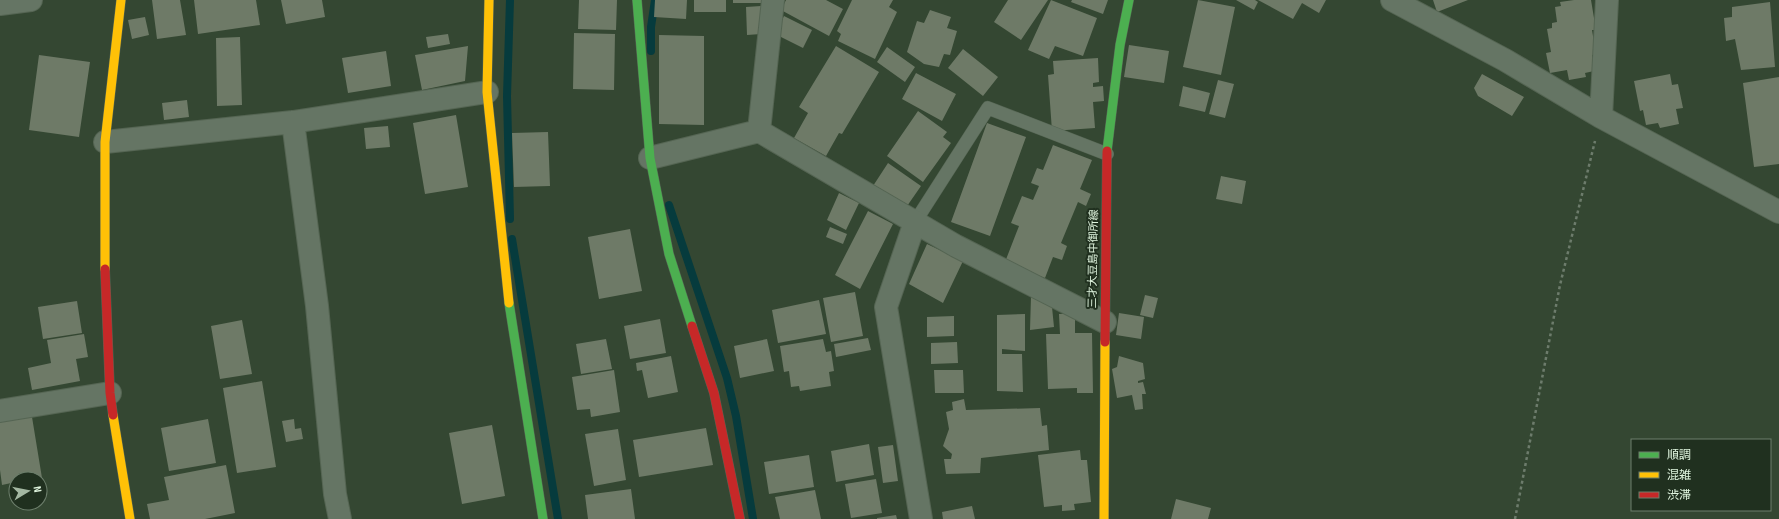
<svg xmlns="http://www.w3.org/2000/svg" width="1779" height="519" font-family="'Sofia Sans Condensed','Noto Sans JP',sans-serif">
	<style>
		.lines { fill: none; stroke-linecap: round; stroke-linejoin: round }
		.stream { stroke: #063b3d; stroke-width: 8 }
		.building { fill: #6e7a67 }
		.lane-casing { stroke: #556553; stroke-width: 14 }
		.street-casing { stroke: #556553; stroke-width: 24 }
		.fast-casing { stroke: #556553; stroke-width: 10 }
		.slow-casing { stroke: #556553; stroke-width: 10 }
		.jam-casing { stroke: #556553; stroke-width: 10 }
		.path { stroke: #6d7c6c; stroke-width: 2.5; stroke-dasharray: 3 3; stroke-linecap: butt }
		.lane { stroke: #657564; stroke-width: 13 }
		.street { stroke: #657564; stroke-width: 22 }
		.fast { stroke: #4caf50; stroke-width: 9 }
		.slow { stroke: #ffc107; stroke-width: 9 }
		.jam { stroke: #c62828; stroke-width: 9 }
		.labels { text-anchor: middle; dominant-baseline: central; stroke-width: 4; stroke-linejoin: round; paint-order: stroke }
		.street-label { font-size: 11px; fill: #e0f5df; stroke: #20301f }
	</style>
	<rect width="100%" height="100%" fill="#344732"/>
	<g class="lines">
		<path class="stream" d="M651,51V27L655,0
			M669,205L727,378L736,416L753,519
			M510,219L507,96L510,0
			M512,239L558,519"/>
	</g>
	<path class="building" d="M152,0H180L186,35L157,39Z
		M194,0H256L260,25L198,34Z
		M281,0H322L325,17L286,24Z
		M579,0H617L616,30L578,29Z
		M655,0H687L686,19L654,17Z
		M694,0H726V12H694Z
		M733,0H764V3H733Z
		M786,0H826L843,9L829,36L781,10Z
		M852,0H893L889,7L897,12L875,59L838,41L841,34L837,31Z
		M1008,0H1048L1021,40L994,22Z
		M1051,0L1097,18L1083,56L1055,46L1049,59L1028,50Z
		M1072,0H1108L1103,14L1071,2Z
		M1198,0L1235,7L1221,75L1183,67Z
		M1236,0H1255L1258,2L1254,10Z
		M1258,0H1326L1319,13L1302,3L1293,19Z
		M1433,0H1468L1437,12Z
		M1574,0H1591L1596,30H1592L1596,54L1592,55L1594,71L1585,73L1586,77L1569,80L1567,70L1550,73L1546,53L1551,52L1547,29L1552,28V23L1557,22L1555,7L1561,6L1560,2Z
		M1770,2L1775,67L1741,70L1735,39L1726,41L1724,18L1732,17V7Z
		M761,6V34L747,35L746,7Z
		M930,10L951,17L947,28L957,31L950,55L944,54L939,67L924,64L907,52L917,21L924,23Z
		M784,16L812,30L803,48L775,34Z
		M145,17L149,35L132,39L128,20Z
		M574,33L615,34L614,90L573,89Z
		M448,34L450,44L428,48L426,37Z
		M659,35L704,36V125L659,124Z
		M240,37L242,105L217,106L216,38Z
		M1129,45L1169,51L1164,83L1124,77Z
		M468,46L465,81L422,90L415,55Z
		M836,46L879,72L842,134L839,133L826,156L794,138L808,113L799,107Z
		M887,47L915,67L905,82L877,62Z
		M963,49L998,77L983,96L948,68Z
		M386,51L391,86L348,93L342,58Z
		M39,55L90,62L79,137L29,130Z
		M1098,58L1099,82L1093,83V87L1103,86L1104,101L1093,102L1095,128L1052,131L1048,75L1054,74L1053,61Z
		M916,73L956,94L942,121L902,99Z
		M1482,74L1524,97L1512,116L1478,96L1474,88Z
		M1670,74L1672,85L1678,84L1683,108L1676,109L1679,124L1660,128L1658,123L1646,125L1643,110L1640,111L1634,81Z
		M1779,77V164L1754,167L1743,83Z
		M1218,80L1234,84L1225,118L1209,114Z
		M1183,86L1210,93L1205,112L1179,106Z
		M187,100L189,117L164,120L162,103Z
		M918,111L947,132L943,137L951,143L923,182L887,156Z
		M456,115L468,187L425,194L413,123Z
		M987,123L1026,137L990,236L951,222Z
		M388,126L390,147L366,149L364,128Z
		M548,132L550,186L514,187L512,133Z
		M1053,145L1092,160L1080,189L1091,194L1086,206L1078,202L1061,243L1067,246L1062,260L1053,257L1045,278L1005,262L1019,226L1011,223L1022,196L1033,200L1039,186L1031,183L1037,168L1043,170Z
		M888,163L921,186L905,209L873,186Z
		M1221,176L1246,181L1242,204L1216,199Z
		M839,193L859,203L846,230L827,220Z
		M868,211L893,224L860,289L835,275Z
		M830,227L847,234L843,244L826,237Z
		M630,229L642,291L599,299L588,237Z
		M927,244L963,261L943,303L909,284Z
		M855,292L863,336L831,342L823,298Z
		M1145,295L1158,298L1153,318L1140,315Z
		M1031,296L1052,307L1054,327L1030,330Z
		M819,300L826,334L778,343L772,310Z
		M77,301L82,333L43,339L38,307Z
		M1075,313V333H1092L1093,393H1077V388L1048,389L1046,334H1060L1059,314Z
		M1119,313L1144,317L1141,339L1116,335Z
		M1025,314V351L1002,349V354H1022L1023,392L997,391V315Z
		M954,316V336L927,337V317Z
		M660,319L666,353L630,359L624,326Z
		M242,320L252,374L220,379L211,326Z
		M84,334L88,357L76,359L80,381L32,390L28,368L51,363L47,340Z
		M868,338L871,350L836,357L834,344Z
		M606,339L612,369L581,374L576,344Z
		M767,339L774,371L740,378L734,346Z
		M823,339L826,352L831,351L834,371L829,372L831,386L800,391L799,386L791,387L789,371L784,372L780,346Z
		M957,342L958,363L931,364V343Z
		M671,356L678,392L648,398L642,370L637,371L636,363Z
		M1119,356L1143,363L1145,379L1138,381V383L1143,382L1146,394H1142L1143,409L1135,410L1132,395L1117,398L1112,369L1117,367Z
		M614,370L620,412L591,417L590,409L577,410L572,377Z
		M934,370H963L964,393H935Z
		M262,381L276,467L237,473L223,388Z
		M964,399L966,410L1040,408L1042,426L1047,425L1049,450L981,458L980,473L946,474L944,459H951L952,454L943,446L949,429L946,412L953,410L952,402Z
		M32,417L42,478L16,479V482L2,485L0,470V422Z
		M208,419L216,463L169,471L161,428Z
		M294,419L295,429L301,428L303,439L286,442L282,421Z
		M492,425L505,496L462,504L449,433Z
		M706,428L713,465L639,477L633,440Z
		M618,429L626,480L594,486L585,434Z
		M869,444L874,475L836,482L831,451Z
		M893,445L898,481L883,483L878,447Z
		M1080,450L1081,460H1087L1091,502L1074,504L1075,510L1062,511V505L1044,507L1038,455Z
		M809,455L814,487L769,494L764,462Z
		M226,465L235,513L205,519H150L147,504L169,500L164,477Z
		M876,479L882,513L851,518L845,484Z
		M631,489L635,519H588L585,495Z
		M815,490L821,519H780L775,497Z
		M1176,499L1211,508L1208,519H1171Z
		M972,506L975,519H943L942,512Z
		M896,515L897,519H877V518Z"/>
	<g class="lines">
		<g class="lane-casing">
			<path id="lane" d="M915,222L988,108L1107,154"/>
		</g>
		<g class="street-casing">
			<path id="street" d="M1392,0L1505,60L1601,117L1779,212
				M0,4L31,0
				M1601,117L1607,0
				M293,122L317,306L335,494L340,519
				M759,131L773,0
				M105,142L293,122L487,92
				M650,158L759,131L956,246L1105,322
				M915,222L886,307L921,519
				M0,411L110,393"/>
		</g>
		<g class="fast-casing">
			<path id="fast" d="M637,0L650,158L669,254L692,326
				M1107,151L1120,45L1129,0
				M509,303L543,519"/>
		</g>
		<g class="slow-casing">
			<path id="slow" d="M489,0L487,92L509,303
				M105,269V142L121,0
				M113,415L130,519
				M1104,519L1105,342"/>
		</g>
		<g class="jam-casing">
			<path id="jam" d="M105,269L110,393L113,415
				M692,326L714,393L740,519
				M1105,342L1107,151"/>
		</g>
		<path class="path" d="M1515,519L1560,285L1595,141"/>
		<use href="#lane" class="lane"/>
		<use href="#street" class="street"/>
		<use href="#fast" class="fast"/>
		<use href="#slow" class="slow"/>
		<use href="#jam" class="jam"/>
	</g>
	<g class="labels">
		<g class="street-label">
			<text transform="translate(1093 259) rotate(-89)">三才大豆島中御所線</text>
		</g>
	</g>
	<rect x="1631" y="439" width="140" height="72" fill="#20301f" stroke="#6d7f6c"/>
	<rect x="1639" y="452" width="20" height="6" fill="#4caf50" stroke="#6d7f6c"/>
	<text x="1667" y="459" font-size="12" fill="#e0f5df">順調</text>
	<rect x="1639" y="472" width="20" height="6" fill="#ffc107" stroke="#6d7f6c"/>
	<text x="1667" y="479" font-size="12" fill="#e0f5df">混雑</text>
	<rect x="1639" y="492" width="20" height="6" fill="#c62828" stroke="#6d7f6c"/>
	<text x="1667" y="499" font-size="12" fill="#e0f5df">渋滞</text>
	<g transform="translate(28 491) rotate(80)"><circle r="19" fill="#20301f" stroke="#6d7f6c"/>
	<path d="M0-3L7 15L0 10L-7 15Z" fill="#a4b8a2"/>
	<text y="-6" font-size="11" font-weight="bold" text-anchor="middle" fill="#e0f5df">N</text>
	</g>
</svg>
